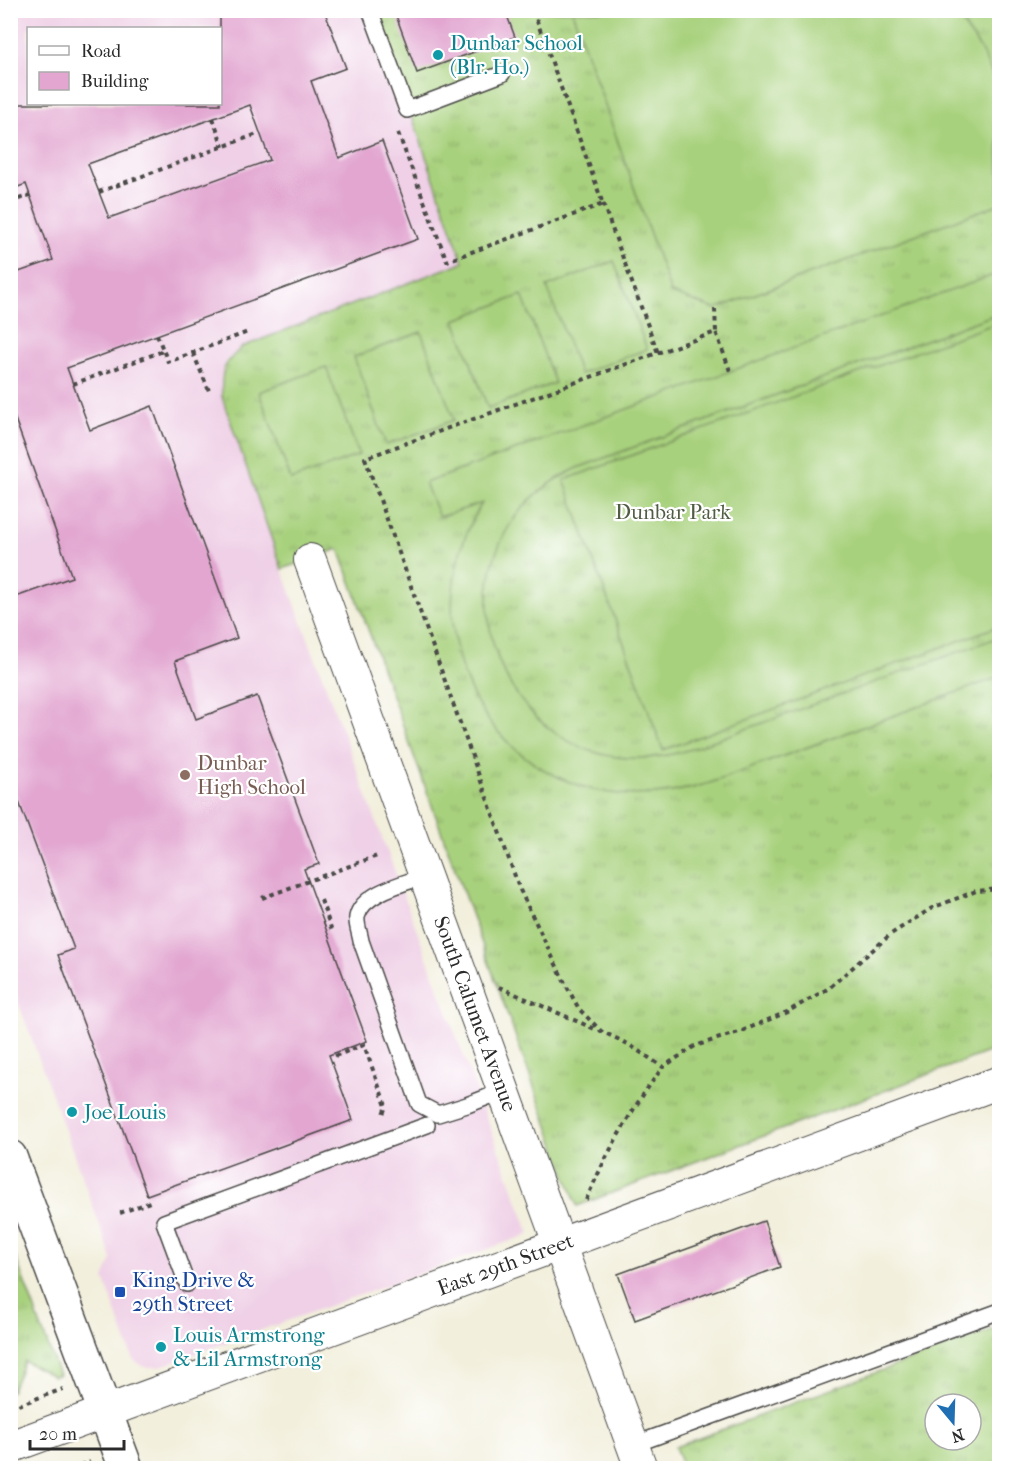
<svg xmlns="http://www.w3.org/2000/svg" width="1010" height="1479" font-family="'IM FELL French Canon',serif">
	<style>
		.built { fill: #efd0e6; fill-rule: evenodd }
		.grass { fill: url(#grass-tufts); stroke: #6a7e54; stroke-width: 1.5; fill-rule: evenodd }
		.pitch { fill: #a8d17d; stroke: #6a7e54; stroke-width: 1.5 }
		.building { fill: #e2a6d0; fill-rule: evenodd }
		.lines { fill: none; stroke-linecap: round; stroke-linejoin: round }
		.lane-casing { stroke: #494846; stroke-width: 18 }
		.street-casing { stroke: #494846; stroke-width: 34 }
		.secondary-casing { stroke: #494846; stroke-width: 36 }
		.path { stroke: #494846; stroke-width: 4; stroke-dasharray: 4.5 4.5; stroke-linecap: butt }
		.lane { stroke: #fff; stroke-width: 15 }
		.street { stroke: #fff; stroke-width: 32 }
		.secondary { stroke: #fff; stroke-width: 33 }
		.culture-dot { fill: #0f9aa8; stroke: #fff; stroke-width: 2 }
		.education-dot { fill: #8d6e63; stroke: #fff; stroke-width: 2 }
		.transit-dot { fill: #1a4fb4; stroke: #fff; stroke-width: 2 }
		.labels { text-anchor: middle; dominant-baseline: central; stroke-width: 4.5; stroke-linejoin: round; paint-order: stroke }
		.culture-label { font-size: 21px; fill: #0d838f; stroke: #fff; text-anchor: start }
		.park-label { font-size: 21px; fill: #505d44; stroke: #fff }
		.education-label { font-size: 21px; fill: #785e54; stroke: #fff; text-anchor: start }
		.street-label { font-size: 21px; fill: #2b2b2b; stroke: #fff }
		.transit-label { font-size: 21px; fill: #164399; stroke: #fff; text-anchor: start }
	</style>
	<defs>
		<pattern id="grass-tufts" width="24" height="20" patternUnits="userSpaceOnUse" patternTransform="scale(1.5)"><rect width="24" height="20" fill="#a8d17d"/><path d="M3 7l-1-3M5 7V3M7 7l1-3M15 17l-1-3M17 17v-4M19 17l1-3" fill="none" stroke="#91b46c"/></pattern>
	</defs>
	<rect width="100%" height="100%" fill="#fff"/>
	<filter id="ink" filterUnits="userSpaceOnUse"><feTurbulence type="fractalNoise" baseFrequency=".0167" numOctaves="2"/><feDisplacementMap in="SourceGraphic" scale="12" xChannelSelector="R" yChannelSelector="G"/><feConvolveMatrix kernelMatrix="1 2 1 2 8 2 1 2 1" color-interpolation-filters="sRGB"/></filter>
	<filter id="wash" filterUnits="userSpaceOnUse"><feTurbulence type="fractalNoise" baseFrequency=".008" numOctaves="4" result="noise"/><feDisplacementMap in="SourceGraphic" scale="24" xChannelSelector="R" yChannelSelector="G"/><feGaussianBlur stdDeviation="1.35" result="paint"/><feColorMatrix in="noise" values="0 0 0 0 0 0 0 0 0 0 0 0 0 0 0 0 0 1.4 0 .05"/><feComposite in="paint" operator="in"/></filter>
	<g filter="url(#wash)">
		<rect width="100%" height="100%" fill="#f2efdc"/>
		<path class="built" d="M11,11H375L463,263L242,347L227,360L221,377L222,397L282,569L530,1234L158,1367H144L133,1360L104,1278L112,1259L11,982ZM28,28H220V104H28Z"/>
		<path class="grass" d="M375,11H999V1048L577,1206L339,549L282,569L222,397C221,370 222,365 242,347L463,262Z
			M10,1243L59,1375L53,1376L24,1361L11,1392Z
			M999,1327V1468H683L675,1447ZM935,1404H971V1440H935Z"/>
		<path class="pitch" d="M572,11H954L980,48L999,89V204L715,309L671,293Z
			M614,261L647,349L580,374L547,287Z
			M999,273V313L580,467C404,545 502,807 688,750L999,637V677L710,783C677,793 645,798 611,793C472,771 411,620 482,503L439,517L425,483Z
			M522,295L555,383L488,408L455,320Z
			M999,322V626L663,750L564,480Z
			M421,332L454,420L386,445L354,357Z
			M326,367L359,455L291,480L259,392Z"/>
		<g id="blocks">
			<path class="building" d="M220,10H324L346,68L311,81L339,158L382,141L418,239L67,368L90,430L152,406L237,638L175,661L196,719L257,696L319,864L304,869L367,1041L329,1055L353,1120L147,1195L58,955L74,949L10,778V599L72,577L10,405V275L53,260L26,184L10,190V104H220ZM250,105L270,160L109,218L88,164Z
				M394,10H505L515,37L417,73Z
				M764,1221L780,1267L635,1320L618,1274Z"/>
		</g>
	</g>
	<g filter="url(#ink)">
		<use href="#blocks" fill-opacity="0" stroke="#494846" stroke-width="1.5"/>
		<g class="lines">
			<g class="lane-casing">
				<path id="lane" d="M370,10L407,110L502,74
					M425,876C405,883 362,893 357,917C356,924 360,934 361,941L419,1104L438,1114L467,1105L503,1091
					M187,1284L164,1222L427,1125
					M633,1445L1000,1311"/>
			</g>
			<g class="street-casing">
				<g id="street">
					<path id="s1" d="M310,560L641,1468"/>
					<path id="s2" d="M10,1447L1000,1082"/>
				</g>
			</g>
			<g class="secondary-casing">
				<path id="secondary" d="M10,1157L126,1468"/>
			</g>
			<path class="path" d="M213,118L223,147
				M398,133L447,261L603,204L533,10
				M99,192L260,133
				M10,202L30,195
				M603,204L658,353
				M715,309L716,332
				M157,335L168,362L248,332
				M193,353L210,393
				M730,371L716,332L365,458L520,890L565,983L579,1009L601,1031L628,1044L663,1067L695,1046L742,1031L787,1012L829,988L891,934L932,908L976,891L1000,889
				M73,384L163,351
				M262,898L377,856
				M321,900L332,931
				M499,987L597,1030
				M335,1056L364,1045L386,1106L382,1117
				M586,1200C608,1151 631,1109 663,1067
				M120,1213L150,1202
				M10,1408L63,1389
				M72,1468L90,1462"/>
			<use href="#lane" class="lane"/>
			<use href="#street" class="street"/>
			<use href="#secondary" class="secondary"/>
		</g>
	</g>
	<g class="culture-dot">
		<circle cx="438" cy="55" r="6"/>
		<circle cx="72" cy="1112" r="6"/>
		<circle cx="161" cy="1347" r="6"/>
	</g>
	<circle class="education-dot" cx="185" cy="775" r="6"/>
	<rect class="transit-dot" x="114" y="1286" width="12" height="12" rx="3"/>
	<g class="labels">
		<g class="culture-label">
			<text x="450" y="43">Dunbar School<tspan x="450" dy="24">(Blr. Ho.)</tspan></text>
			<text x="84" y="1112">Joe Louis</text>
			<text x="173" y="1335">Louis Armstrong<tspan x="173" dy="24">&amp; Lil Armstrong</tspan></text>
		</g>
		<g class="park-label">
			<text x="673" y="512">Dunbar Park</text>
		</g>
		<g class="education-label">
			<text x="197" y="763">Dunbar<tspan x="197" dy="24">High School</tspan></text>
		</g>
		<g class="street-label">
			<text stroke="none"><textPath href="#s1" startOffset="483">South Calumet Avenue</textPath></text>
			<text stroke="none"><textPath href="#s2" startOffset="528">East 29th Street</textPath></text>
		</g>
		<g class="transit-label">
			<text x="132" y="1280">King Drive &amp;<tspan x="132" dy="24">29th Street</tspan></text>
		</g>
	</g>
	<rect width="1010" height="1479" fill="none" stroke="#fff" stroke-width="36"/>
	<rect x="27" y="27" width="195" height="78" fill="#ffffff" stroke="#aaaaaa" stroke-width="1.5"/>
	<rect x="39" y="46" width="30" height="9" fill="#ffffff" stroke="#aaaaaa" stroke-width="1.5"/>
	<text x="81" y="57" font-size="18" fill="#2b2b2b">Road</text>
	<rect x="39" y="72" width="30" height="18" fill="#e2a6d0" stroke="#aaaaaa" stroke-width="1.5"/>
	<text x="81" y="87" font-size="18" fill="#2b2b2b">Building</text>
	<g transform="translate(953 1422) rotate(161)"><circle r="28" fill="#ffffff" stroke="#aaaaaa" stroke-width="1.5"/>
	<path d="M0-4.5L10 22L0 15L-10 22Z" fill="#1f6fb2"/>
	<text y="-9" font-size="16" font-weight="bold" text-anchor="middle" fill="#2b2b2b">N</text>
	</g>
	<path d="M30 1440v9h94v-9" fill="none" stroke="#2b2b2b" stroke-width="3"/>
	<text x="39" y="1440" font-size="18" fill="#2b2b2b" stroke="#ffffff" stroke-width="4.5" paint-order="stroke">20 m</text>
</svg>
